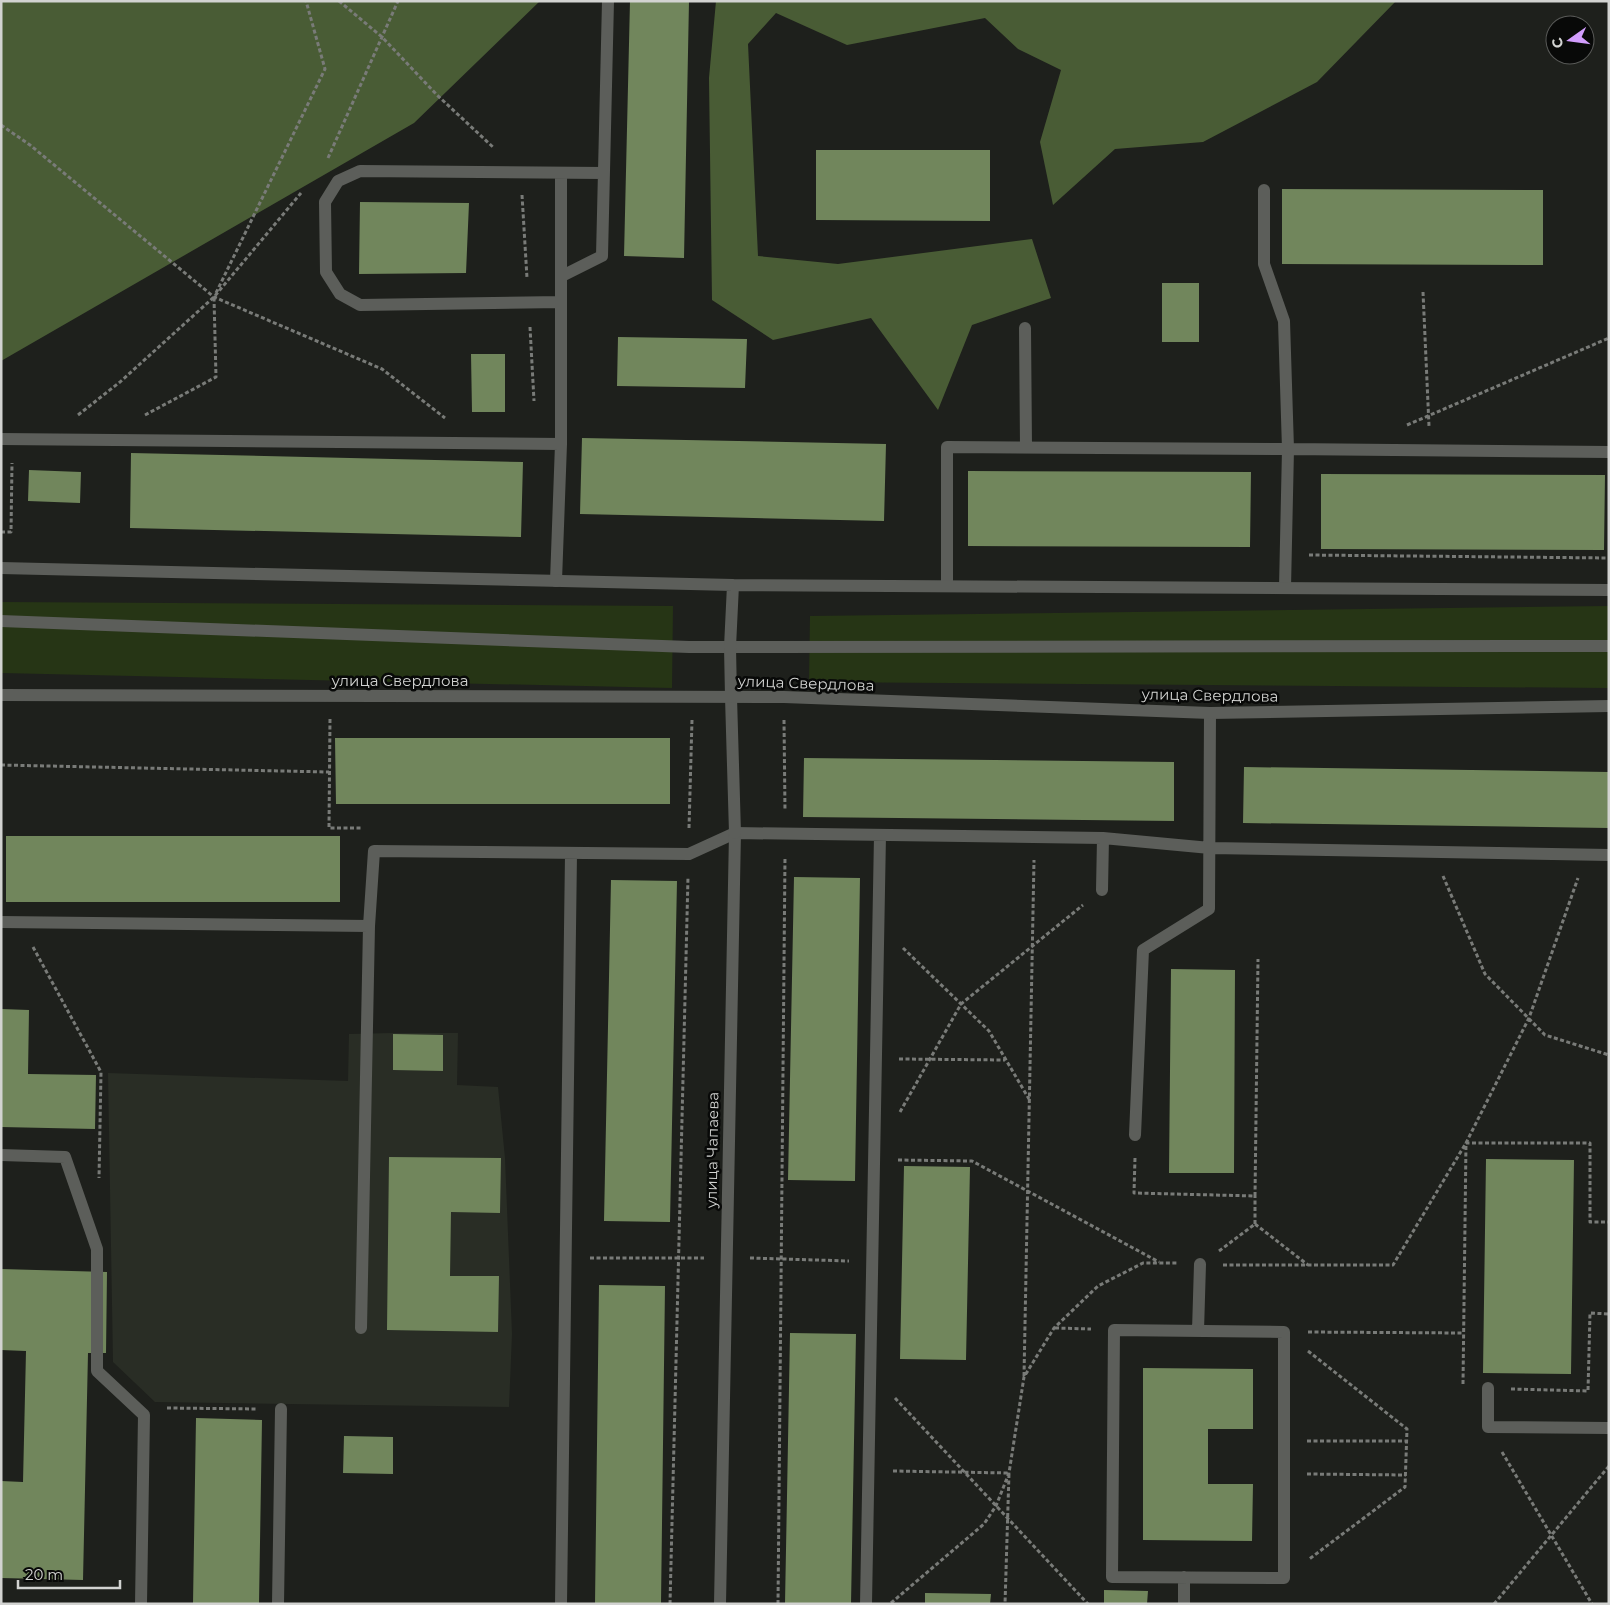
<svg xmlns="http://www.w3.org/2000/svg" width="1610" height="1605" font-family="Montserrat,sans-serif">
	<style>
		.built { fill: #292d25 }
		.green { fill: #263515 }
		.forest { fill: #495c35 }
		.building { fill: #71865c }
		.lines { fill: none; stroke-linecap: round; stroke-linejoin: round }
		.path { stroke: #797b78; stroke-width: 3; stroke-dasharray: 4 2.5; stroke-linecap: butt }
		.service { stroke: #5c5e5a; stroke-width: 12 }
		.pedestrian { stroke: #5c5e5a; stroke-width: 12 }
		.minor { stroke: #5c5e5a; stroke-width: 12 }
		.tertiary { stroke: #5c5e5a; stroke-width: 12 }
		.labels { text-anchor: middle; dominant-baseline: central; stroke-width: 5; stroke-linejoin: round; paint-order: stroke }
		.street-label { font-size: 15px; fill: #d2d3d1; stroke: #080908 }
	</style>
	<rect width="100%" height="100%" fill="#1e201c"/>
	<path class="built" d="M393,1033H458L457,1085L498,1087L505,1158L512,1334L509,1407L155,1402L113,1362L108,1073L348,1081L349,1034Z"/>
	<path class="green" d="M1,602L673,606L672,688L1,673Z
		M1609,606V688L809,682L810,616Z"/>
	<path class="forest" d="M1,1H540L414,123L1,361Z
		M716,1H1396L1317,82L1203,142L1115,149L1053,205L1040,142L1061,70L1018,49L985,18L847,45L776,13L748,44L758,256L838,264L1032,239L1051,298L972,325L938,410L871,318L773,340L712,300L709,78Z"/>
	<path class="building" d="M630,1H689L684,258L624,256Z
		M816,150H990V221L816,220Z
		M1282,189L1543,190V265L1282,264Z
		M360,202L469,203L466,273L359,274Z
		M1162,283H1199V342H1162Z
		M618,337L747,339L745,388L617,386Z
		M471,354H505V412H472Z
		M582,438L886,444L884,521L580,514Z
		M131,453L523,462L521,537L130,528Z
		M29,470L81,472L80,503L28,501Z
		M968,471L1251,472L1250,547L968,546Z
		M1321,474L1605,475L1604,550L1321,549Z
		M335,738H670V804H336Z
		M804,758L1174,762V821L803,817Z
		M1244,767L1609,772V828L1243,823Z
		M6,836H340V902H6Z
		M794,877L860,878L855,1181L788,1180Z
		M611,880L677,881L670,1222L604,1221Z
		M1171,969L1235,970L1234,1173H1169Z
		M1,1009L29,1010L28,1074L96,1075L95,1129L1,1127Z
		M393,1034L443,1035V1071L393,1070Z
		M389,1157L501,1158L500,1213L451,1212L450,1276H499L498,1332L387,1330Z
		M1486,1159L1574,1160L1571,1374L1483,1373Z
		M904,1166L970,1167L966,1360L900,1359Z
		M1,1269L107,1272L106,1353H88L83,1580L1,1578V1481L23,1482L26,1351L1,1350Z
		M599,1285L665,1286L661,1604H595Z
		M790,1333L856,1334L851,1604H785Z
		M1143,1368L1253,1369V1429H1208V1484H1253L1252,1541L1143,1540Z
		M196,1418L262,1420L259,1604H193Z
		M344,1436L393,1437V1474L343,1473Z
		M1104,1590L1148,1591L1147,1604H1104Z
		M925,1593L991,1594L990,1604H925Z"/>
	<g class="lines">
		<path class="path" d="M339,1L382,37L437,95L494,148
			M1,125L30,145L214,297L382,369L445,418
			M328,158L398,1
			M522,195L527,278
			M1423,292L1429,426
			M216,293L325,69L306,1
			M530,327L534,401
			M78,415L120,382L214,297L301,193
			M145,415L216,377L214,298
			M1407,425L1609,338
			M1,532H11L12,463
			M1309,555L1609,558
			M330,719L329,828H363
			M784,720L785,811
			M1,765L329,772
			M689,828L692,720
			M1443,876L1485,974L1545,1035L1609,1055
			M33,947L101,1072L99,1178
			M903,948L989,1031L1029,1099
			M899,1059L1005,1060
			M900,1112L961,1004L1083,905
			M1135,1158L1134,1193L1255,1196L1258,959
			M898,1160L972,1161L1159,1262
			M1255,1224L1308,1265
			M1255,1224V1196
			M1219,1251L1255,1224
			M590,1258H704
			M750,1258L849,1261
			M1223,1265H1393L1466,1143L1529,1018L1578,878
			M1055,1328L1091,1329
			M1308,1332L1463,1333
			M1308,1351L1407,1429L1405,1487L1308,1560
			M1024,1376L1034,860
			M1463,1384L1466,1143H1590V1222H1609
			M1511,1389L1588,1391L1590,1313L1609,1314
			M895,1398L1088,1604
			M167,1408L258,1409
			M1307,1441H1406
			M1502,1452L1592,1604
			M893,1471L1009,1473L1005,1604
			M1307,1474L1406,1475
			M891,1603L984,1524L996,1506L1009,1473L1024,1377L1054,1328L1098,1286L1143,1263H1177
			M670,1604L688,877
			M778,1604L785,857
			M1494,1604L1609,1466"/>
		<path class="service" d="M561,173V444
			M562,276L602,256L608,1
			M561,302L360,305L340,294L326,272L325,202L338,181L360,171L604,173
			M1025,328L1026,447
			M1,439L561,444L556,581
			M947,586V447L1288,449L1284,321L1264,264V190
			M1285,588L1288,449L1609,452
			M1102,890L1103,838
			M1,922L369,926L374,851L689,854L735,833L1103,838L1210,848L1609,855
			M1135,1135L1143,950L1209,909L1210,713
			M1,1155L65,1157L97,1249V1371L144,1415L141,1604
			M361,1328L369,926
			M1114,1330L1284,1332V1578L1112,1577Z
			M1198,1331L1200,1264
			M1488,1388V1427L1609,1428
			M1184,1577V1604
			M278,1604L281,1409
			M561,1604L571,854
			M866,1604L880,835"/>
		<path class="pedestrian" d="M1,621L689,647L1609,646
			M720,1604L735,833"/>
		<path class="minor" d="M731,697L735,833"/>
		<path class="tertiary" d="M1,568L733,585L1609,590
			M1,695L784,697L1210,713L1609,706
			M731,697L730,647L733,585"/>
	</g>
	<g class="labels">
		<g class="street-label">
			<text x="400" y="680">улица Свердлова</text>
			<text transform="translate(806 683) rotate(2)">улица Свердлова</text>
			<text transform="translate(1210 695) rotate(1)">улица Свердлова</text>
			<text transform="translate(712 1150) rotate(-89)">улица Чапаева</text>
		</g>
	</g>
	<rect width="1610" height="1605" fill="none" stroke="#d2d3d1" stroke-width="5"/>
	<g transform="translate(1570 40) rotate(256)"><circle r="24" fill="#080908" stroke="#595a58"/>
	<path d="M0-4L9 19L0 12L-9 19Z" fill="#d29dfd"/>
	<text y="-8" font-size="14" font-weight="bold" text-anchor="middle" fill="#d2d3d1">С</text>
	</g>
	<path d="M18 1580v8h102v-8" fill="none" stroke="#d2d3d1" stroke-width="2.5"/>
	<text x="25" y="1580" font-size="15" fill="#d2d3d1" stroke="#080908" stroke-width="4" paint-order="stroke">20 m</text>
</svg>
